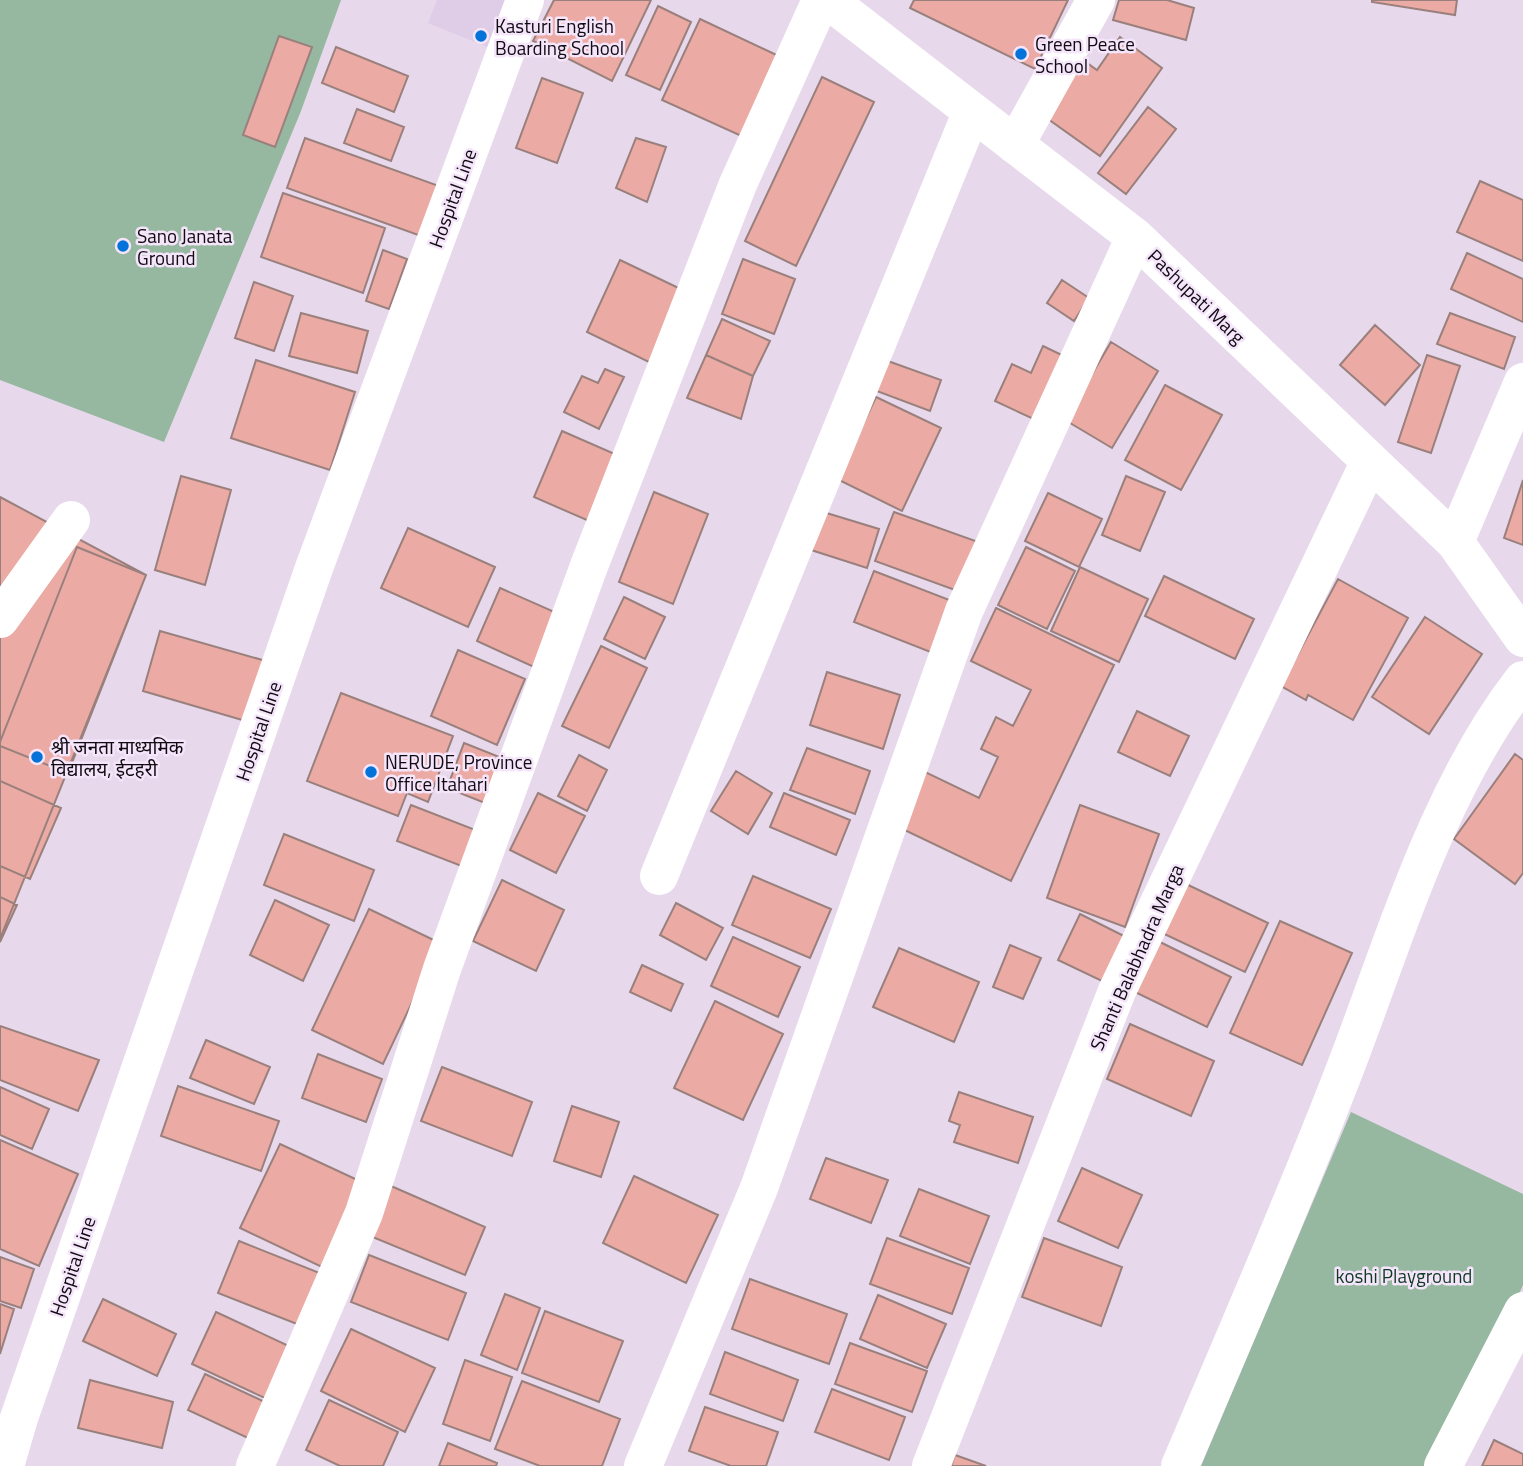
<svg xmlns="http://www.w3.org/2000/svg" width="1523" height="1466" font-family="'Titillium Web','Noto Sans Devanagari',sans-serif">
	<style>
		.built { fill: #dfcce6 }
		.green { fill: #96b7a0 }
		.building { fill: #ebaaa4; stroke: #9a807d; stroke-width: 2 }
		.lines { fill: none; stroke-linecap: round; stroke-linejoin: round }
		.minor { stroke: #fff; stroke-width: 38 }
		.poi-dot { fill: #0372d9; stroke: #f5e5fa; stroke-width: 2.5 }
		.labels { text-anchor: middle; dominant-baseline: central; stroke-width: 5; stroke-linejoin: round; paint-order: stroke }
		.poi-label { font-size: 19px; fill: #100b11; stroke: #f5e5fa; text-anchor: start }
		.street-label { font-size: 19px; fill: #100b11; stroke: #f5e5fa }
		.park-label { font-size: 19px; fill: #0f3a22; stroke: #f5e5fa }
	</style>
	<rect width="100%" height="100%" fill="#e7d8ec"/>
	<path class="built" d="M437,0H514L495,50L428,23Z"/>
	<path class="green" d="M0,0H341L301,111L164,442L0,380Z
		M1351,1112L1523,1194V1285L1442,1466H1201Z"/>
	<path class="building" d="M554,0H651L612,81L533,41Z
		M914,0H1068L1035,69L910,8Z
		M1119,0H1167L1194,8L1186,40L1113,20Z
		M1372,0H1457L1455,15L1372,2Z
		M658,6L691,22L660,90L626,75Z
		M700,19L785,59L748,139L662,100Z
		M279,36L312,47L275,147L243,135Z
		M1120,37L1162,68L1100,156L1041,114L1080,58L1097,70Z
		M336,47L408,76L394,112L322,83Z
		M822,77L874,102L796,266L745,241Z
		M542,78L583,93L557,163L516,148Z
		M1148,107L1176,129L1126,194L1098,173Z
		M357,109L404,127L391,161L344,143Z
		M305,138L439,186L421,236L287,188Z
		M636,138L666,147L647,202L616,188Z
		M1480,181L1523,200V261L1457,232Z
		M283,193L385,228L363,293L261,257Z
		M383,250L407,259L389,309L366,301Z
		M1467,253L1523,279V322L1451,289Z
		M743,259L795,279L774,334L722,314Z
		M620,260L687,292L653,364L587,332Z
		M1062,280L1089,298L1074,321L1047,303Z
		M254,282L293,296L274,351L235,338Z
		M301,313L368,331L357,373L289,356Z
		M1450,313L1515,337L1504,369L1437,344Z
		M722,319L770,341L753,376L706,355Z
		M1375,325L1420,365L1385,405L1340,365Z
		M1111,342L1158,371L1112,448L1065,420Z
		M1043,346L1068,358L1040,422L995,401L1012,364L1031,373Z
		M706,355L753,376L741,419L687,398Z
		M1427,355L1460,366L1431,453L1398,442Z
		M256,360L355,392L330,470L231,438Z
		M885,360L941,380L930,411L874,390Z
		M605,369L624,377L599,429L564,412L582,376L598,383Z
		M1165,385L1222,415L1181,490L1125,460Z
		M876,397L941,428L902,511L837,479Z
		M562,431L617,455L589,521L534,497Z
		M181,476L231,490L205,585L155,570Z
		M1126,476L1165,492L1140,551L1102,535Z
		M1523,480V545L1504,538Z
		M654,492L708,514L673,604L619,582Z
		M1048,493L1102,519L1079,567L1025,541Z
		M0,497L146,575L0,939Z
		M820,511L879,529L867,568L808,549Z
		M894,512L984,544L966,594L875,561Z
		M408,528L495,567L468,627L381,588Z
		M77,547L146,575L68,773L0,746V742Z
		M1026,547L1075,571L1047,629L998,605Z
		M1080,567L1148,599L1119,662L1051,631Z
		M874,571L952,601L933,653L854,622Z
		M1164,576L1254,619L1235,659L1145,616Z
		M1338,579L1408,618L1353,720L1308,695L1306,700L1281,686Z
		M500,588L568,618L545,672L477,641Z
		M624,597L665,617L645,659L604,639Z
		M996,608L1114,665L1011,881L892,824L919,769L979,798L998,757L981,749L996,717L1013,726L1031,690L971,661Z
		M1425,617L1482,654L1429,734L1372,697Z
		M160,631L266,661L249,722L143,691Z
		M601,646L647,668L609,748L562,726Z
		M458,650L525,679L497,745L431,716Z
		M827,672L900,695L883,749L810,725Z
		M341,693L453,736L428,802L407,793L398,816L307,781Z
		M1137,711L1189,736L1170,776L1118,752Z
		M464,743L507,760L490,805L447,788Z
		M807,748L870,771L855,814L790,790Z
		M1515,754L1523,760V873L1515,884L1454,839Z
		M579,755L607,770L587,811L558,796Z
		M736,771L772,793L748,834L711,811Z
		M0,781L61,808L30,879L0,866Z
		M538,793L585,816L556,873L510,850Z
		M784,793L850,820L836,855L770,827Z
		M411,805L478,831L464,867L397,841Z
		M1080,805L1159,834L1125,927L1047,898Z
		M284,834L374,870L354,921L264,885Z
		M753,876L831,909L810,958L732,925Z
		M502,880L564,910L536,971L473,941Z
		M1184,883L1268,923L1245,972L1160,932Z
		M0,897L17,905L0,942Z
		M275,900L329,925L303,981L250,955Z
		M676,903L723,928L706,960L660,935Z
		M369,909L440,943L383,1064L312,1030Z
		M1080,914L1126,937L1104,982L1058,960Z
		M1280,921L1352,953L1302,1065L1230,1033Z
		M733,937L800,967L778,1017L711,986Z
		M1160,942L1231,977L1207,1027L1135,992Z
		M1010,945L1041,958L1023,999L993,987Z
		M899,948L979,982L954,1042L873,1007Z
		M642,965L683,984L671,1011L630,992Z
		M715,1001L783,1034L743,1120L674,1088Z
		M1130,1024L1214,1061L1191,1116L1107,1079Z
		M0,1026L99,1060L78,1111L0,1080Z
		M206,1040L270,1067L254,1104L190,1078Z
		M318,1054L382,1079L366,1122L302,1098Z
		M442,1067L532,1102L512,1156L421,1121Z
		M178,1086L279,1121L261,1171L161,1136Z
		M0,1087L49,1109L32,1149L0,1135Z
		M959,1092L1033,1117L1018,1163L954,1142L960,1125L949,1121Z
		M572,1106L619,1122L601,1177L554,1161Z
		M0,1140L78,1174L39,1266L0,1249Z
		M280,1144L364,1183L324,1268L240,1228Z
		M826,1158L888,1180L871,1223L810,1199Z
		M1082,1168L1142,1195L1118,1248L1058,1221Z
		M634,1176L718,1215L686,1283L603,1243Z
		M391,1186L485,1227L465,1275L370,1236Z
		M919,1189L989,1216L970,1264L900,1236Z
		M887,1238L969,1268L952,1314L870,1284Z
		M1044,1238L1122,1267L1101,1326L1022,1297Z
		M239,1241L322,1274L302,1326L218,1293Z
		M369,1255L466,1293L448,1340L351,1302Z
		M0,1257L34,1269L21,1308L0,1301Z
		M750,1279L847,1314L829,1364L732,1329Z
		M505,1294L540,1308L517,1370L481,1355Z
		M878,1295L946,1324L927,1368L860,1339Z
		M103,1299L176,1334L157,1376L83,1341Z
		M0,1304L14,1309L0,1354Z
		M545,1311L623,1341L599,1402L522,1373Z
		M216,1312L293,1348L269,1400L192,1364Z
		M351,1329L435,1368L405,1432L321,1391Z
		M850,1343L927,1371L912,1412L835,1384Z
		M725,1352L798,1380L783,1421L710,1394Z
		M465,1360L512,1377L490,1441L443,1424Z
		M205,1374L267,1403L250,1439L188,1410Z
		M90,1380L173,1402L162,1448L78,1428Z
		M522,1381L620,1419L602,1466H540L495,1449Z
		M832,1389L905,1417L889,1460L815,1432Z
		M329,1400L398,1432L383,1466H340L306,1450Z
		M705,1407L778,1432L766,1466H731L689,1451Z
		M1494,1440L1523,1454V1466H1482Z
		M448,1443L497,1463L496,1466H439Z
		M955,1455L986,1466H951Z"/>
	<g class="lines">
		<path class="minor" d="M828,0L1135,237L1455,542L1523,638
			M1015,145L1096,0
			M1455,542L1523,382
			M0,619L71,520
			M659,876L972,111
			M5,1466L19,1418L314,568L525,0
			M255,1466L364,1213L442,969L589,566L738,184L821,0
			M643,1466L759,1188L964,611L1135,237
			M931,1466L1117,991L1370,461
			M1180,1466C1235,1336 1292,1206 1343,1074C1394,943 1436,792 1523,680
			M1443,1466L1523,1311"/>
	</g>
	<g class="poi-dot">
		<circle cx="481" cy="36" r="7"/>
		<circle cx="1021" cy="54" r="7"/>
		<circle cx="123" cy="246" r="7"/>
		<circle cx="37" cy="757" r="7"/>
		<circle cx="371" cy="772" r="7"/>
	</g>
	<g class="labels">
		<g class="poi-label">
			<text x="495" y="25">Kasturi English<tspan x="495" dy="22">Boarding School</tspan></text>
			<text x="1035" y="43">Green Peace<tspan x="1035" dy="22">School</tspan></text>
			<text x="137" y="235">Sano Janata<tspan x="137" dy="22">Ground</tspan></text>
			<text x="51" y="746">श्री जनता माध्यमिक<tspan x="51" dy="22">विद्यालय, ईटहरी</tspan></text>
			<text x="385" y="761">NERUDE, Province<tspan x="385" dy="22">Office Itahari</tspan></text>
		</g>
		<g class="street-label">
			<text transform="translate(452 198) rotate(-70)">Hospital Line</text>
			<text transform="translate(1197 296) rotate(44)">Pashupati Marg</text>
			<text transform="translate(258 731) rotate(-71)">Hospital Line</text>
			<text transform="translate(1136 957) rotate(-66)">Shanti Balabhadra Marga</text>
			<text transform="translate(72 1266) rotate(-71)">Hospital Line</text>
		</g>
		<g class="park-label">
			<text x="1404" y="1275">koshi Playground</text>
		</g>
	</g>
</svg>
